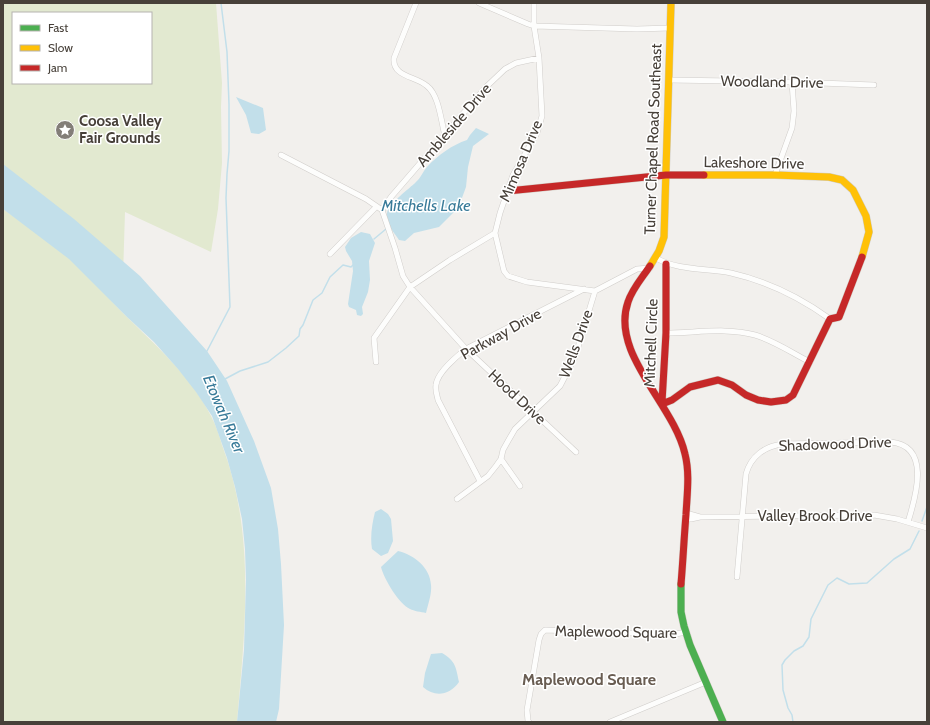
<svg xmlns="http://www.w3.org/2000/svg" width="930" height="725" font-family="Cabin,sans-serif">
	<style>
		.green { fill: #e2e9d0; fill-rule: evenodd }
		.water { fill: #c2dfea }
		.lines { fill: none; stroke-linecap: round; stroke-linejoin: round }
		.stream { stroke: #c2dfea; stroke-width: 1.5 }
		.street-casing { stroke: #d0cdca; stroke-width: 6 }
		.fast-casing { stroke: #d0ccc4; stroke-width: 8 }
		.slow-casing { stroke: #d0ccc4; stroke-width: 8 }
		.jam-casing { stroke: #d0ccc4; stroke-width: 8 }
		.street { stroke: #fdfdfc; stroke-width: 5 }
		.fast { stroke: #4caf50; stroke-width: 7 }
		.slow { stroke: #ffc107; stroke-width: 7 }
		.jam { stroke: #c62828; stroke-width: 7 }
		.labels { text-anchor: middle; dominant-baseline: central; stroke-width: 3; stroke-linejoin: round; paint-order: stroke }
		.street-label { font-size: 15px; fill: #474039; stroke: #fff }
		.poi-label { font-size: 15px; font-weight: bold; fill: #474039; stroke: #fff; text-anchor: start }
		.water-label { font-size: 16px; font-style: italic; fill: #397b99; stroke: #fff }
		.neighbourhood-label { font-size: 16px; font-weight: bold; fill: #695d52; stroke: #fff }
	</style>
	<rect width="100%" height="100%" fill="#f2f0ed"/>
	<path class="green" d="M3,3H216L222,83L221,107L222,163L218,209L211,252L125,212L123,276L3,177ZM13,13H151V83H13Z
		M3,209C25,224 48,241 69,258C89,275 106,296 125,315C156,346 191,376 211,416C216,425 219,435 222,445C256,534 245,629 237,722H3Z"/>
	<path class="water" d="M236,97L263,108L266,130L259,134L251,133L246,115Z
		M476,128L489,134L473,146L468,167L466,187L459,206L455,211L439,227L414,233L405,241L399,240C394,232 385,223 387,213C389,203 409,189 416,182C421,178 423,171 427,167C438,155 452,145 467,140L470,135Z
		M3,164L74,219L140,276L207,351L227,381L254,441L271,488L278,529L281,564L284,625L279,709L276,722H237L244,650L246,580L245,549L242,519L235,487L227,458L212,416L196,392L178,369L154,342L127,317L69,259L3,209Z
		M361,232L370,234L375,243L369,261L370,280L368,292L362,307L363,314L361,316L357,315L356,310L349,307L348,304L353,271L352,261L346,251L345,247L351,238Z
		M381,509L388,514L391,519L393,541L388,553L381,556L372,549C370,537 372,524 375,512Z
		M398,551C414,555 430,567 431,585C432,594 428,604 426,613C421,612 414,611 410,609C399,604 384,579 381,567Z
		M442,653C456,661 456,668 459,682C450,695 435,698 423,687L425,673L431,654Z"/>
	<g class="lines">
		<path class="stream" d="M374,239L386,229
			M207,351L230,307L226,198L227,174L229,151V104L227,52L221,3
			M225,379L240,371L268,362L286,348L299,336L300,329L303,325L313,300L322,293L330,277L343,265L351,267L353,265
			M922,521L927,507
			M793,722L792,715L788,708L783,690L782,665L785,660L794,651L803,646L809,637L811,619L828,585L837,578L849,584L867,583L894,559L910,549L919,531"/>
		<g class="street-casing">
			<path id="street" d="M416,3L394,58C392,77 416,76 427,86C439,95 441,121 445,136
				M479,3L528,24L534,26L637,29L670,28
				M534,3V26L539,58L542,116L537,133L513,175L500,213L495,233L504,271L508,276L527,282L595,291
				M669,80L792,82L874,85
				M281,155L366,199L382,210
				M775,175L792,128L794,111L792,82
				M382,210L395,248L403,276L410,287L466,349L576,452
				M382,210L391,197L486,87L505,69L516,63L539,58
				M330,254L376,207
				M656,258C679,271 706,268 731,273C766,281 801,298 830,319
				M595,291L637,269L650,268
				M666,333C695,333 727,327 755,335C775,341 792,353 810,362
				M376,362L374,338L410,287L450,260L495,233
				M501,459L520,486
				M480,481L438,400C437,395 435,390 436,385C437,373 457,356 466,349L584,289
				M457,499L488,476L496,466L501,459L503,450L508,441L515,429L560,386L575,357L595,291
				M686,513L700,517
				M686,519H691L700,517L874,515L897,519L927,528
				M737,577L746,474C751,456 765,446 783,444L891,442C930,446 917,493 908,522
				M529,722L528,721L527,710L539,640L541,634L545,630L628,633L676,634L686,632
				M610,722L706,682"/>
		</g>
		<g class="fast-casing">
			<path id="fast" d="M681,584V612L684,626L690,645L723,722"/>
		</g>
		<g class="slow-casing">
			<path id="slow" d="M704,175H775L829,177L842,180L853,190L866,216L869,232L862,257
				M650,266L659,251L664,237L671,3"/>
		</g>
		<g class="jam-casing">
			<path id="jam" d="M507,191L666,175H704
				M650,266C642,278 632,289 628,302C610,354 674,404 685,454C690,474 687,494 686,515C684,538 683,561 681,584
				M662,402L666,333V264
				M662,404L672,400L690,387L718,380L732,385L746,395L758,400L771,402L786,400L793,395L830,319L839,317L862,257"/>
		</g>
		<use href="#street" class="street"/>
		<use href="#fast" class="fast"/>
		<use href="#slow" class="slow"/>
		<use href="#jam" class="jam"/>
	</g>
	<defs>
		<g id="sight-disc" transform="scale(1)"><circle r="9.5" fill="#837e78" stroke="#fff"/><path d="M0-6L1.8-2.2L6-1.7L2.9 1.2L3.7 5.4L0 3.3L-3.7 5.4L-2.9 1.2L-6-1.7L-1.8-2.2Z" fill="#fff"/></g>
	</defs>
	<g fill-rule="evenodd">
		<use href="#sight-disc" x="65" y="130"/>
	</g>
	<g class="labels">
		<g class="street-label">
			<text transform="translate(772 82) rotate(1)">Woodland Drive</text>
			<text transform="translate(454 125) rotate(-49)">Ambleside Drive</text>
			<text transform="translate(653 139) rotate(-88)">Turner Chapel Road Southeast</text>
			<text transform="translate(521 161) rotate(-67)">Mimosa Drive</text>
			<text transform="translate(754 163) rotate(1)">Lakeshore Drive</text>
			<text transform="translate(501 334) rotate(-29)">Parkway Drive</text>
			<text transform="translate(651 343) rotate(-88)">Mitchell Circle</text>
			<text transform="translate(576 344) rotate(-70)">Wells Drive</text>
			<text transform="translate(517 397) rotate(43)">Hood Drive</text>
			<text transform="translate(835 444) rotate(-2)">Shadowood Drive</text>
			<text x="815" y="516">Valley Brook Drive</text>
			<text transform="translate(616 632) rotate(1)">Maplewood Square</text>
		</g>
		<g class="poi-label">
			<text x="79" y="121">Coosa Valley<tspan x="79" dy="17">Fair Grounds</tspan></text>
		</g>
		<g class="water-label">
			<text x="426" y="205">Mitchells Lake</text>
			<text transform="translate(224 414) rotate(67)">Etowah River</text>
		</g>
		<g class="neighbourhood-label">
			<text x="589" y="679">Maplewood Square</text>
		</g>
	</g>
	<rect width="930" height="725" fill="none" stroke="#474039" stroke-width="8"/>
	<rect x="12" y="12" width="140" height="72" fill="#ffffff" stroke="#b5b3b0"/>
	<rect x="20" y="25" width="20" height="6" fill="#4caf50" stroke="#b5b3b0"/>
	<text x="48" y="32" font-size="12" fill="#474039">Fast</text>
	<rect x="20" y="45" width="20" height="6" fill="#ffc107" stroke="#b5b3b0"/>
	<text x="48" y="52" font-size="12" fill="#474039">Slow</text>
	<rect x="20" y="65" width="20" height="6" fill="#c62828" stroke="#b5b3b0"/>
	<text x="48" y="72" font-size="12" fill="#474039">Jam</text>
</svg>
